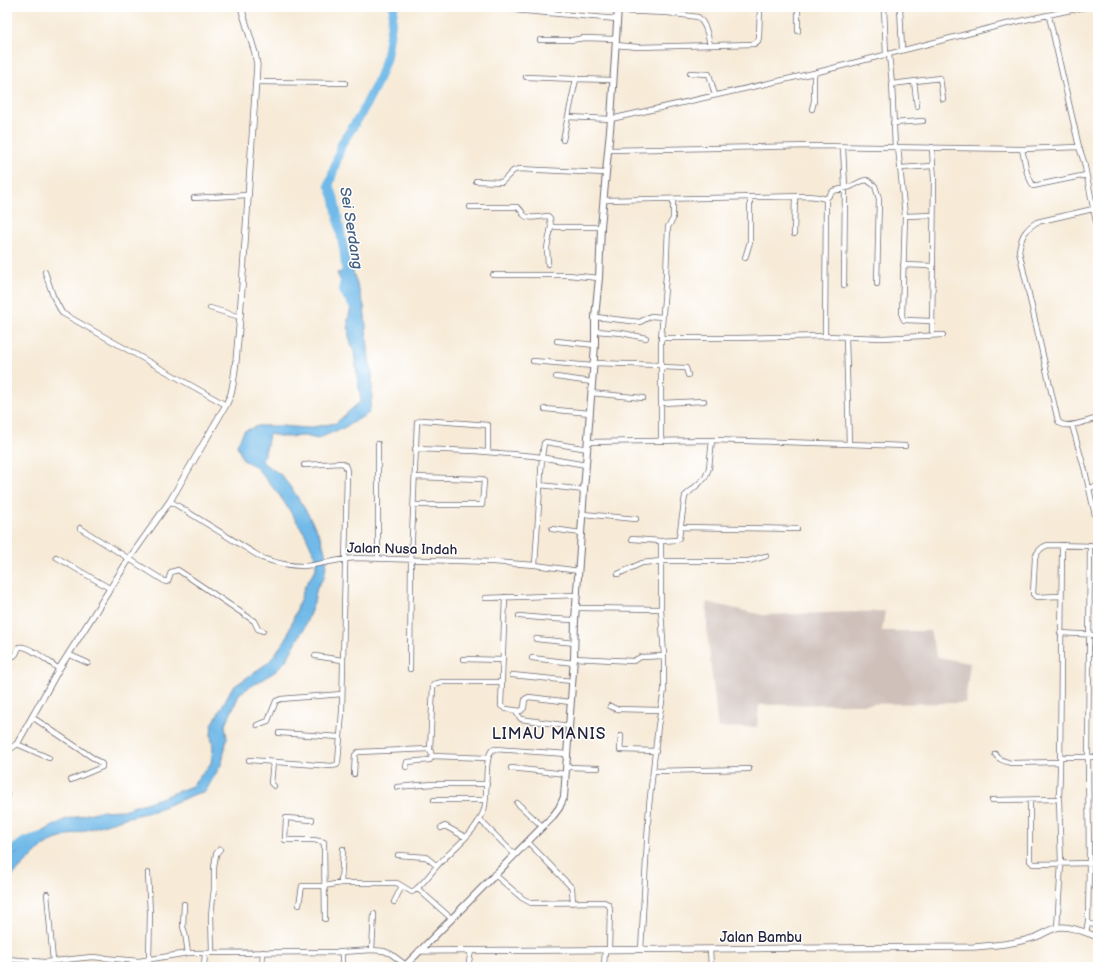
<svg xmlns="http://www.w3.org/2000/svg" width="1105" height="974" font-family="'Balsamiq Sans',sans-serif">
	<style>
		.industrial { fill: #cfc0ba }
		.water { fill: #6fb9e8; stroke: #486e92 }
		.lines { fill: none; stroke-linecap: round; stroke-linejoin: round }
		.river { stroke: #6fb9e8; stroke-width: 9 }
		.minor-casing { stroke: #6d6872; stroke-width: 6 }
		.tertiary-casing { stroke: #6d6872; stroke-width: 7 }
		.secondary-casing { stroke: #6d6872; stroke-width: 8 }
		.minor { stroke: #fff; stroke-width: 4.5 }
		.tertiary { stroke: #fff; stroke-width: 5.5 }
		.secondary { stroke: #fff; stroke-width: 6 }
		.labels { text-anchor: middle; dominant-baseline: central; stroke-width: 3; stroke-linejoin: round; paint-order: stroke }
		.street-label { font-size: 14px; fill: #22223b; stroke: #fff }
		.water-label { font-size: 15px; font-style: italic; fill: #415e80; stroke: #fff }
		.quarter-label { font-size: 16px; letter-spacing: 1px; fill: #22223b; stroke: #fff }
	</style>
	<rect width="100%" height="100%" fill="#fff"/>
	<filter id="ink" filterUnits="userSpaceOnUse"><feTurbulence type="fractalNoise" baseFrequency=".025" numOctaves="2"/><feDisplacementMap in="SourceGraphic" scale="8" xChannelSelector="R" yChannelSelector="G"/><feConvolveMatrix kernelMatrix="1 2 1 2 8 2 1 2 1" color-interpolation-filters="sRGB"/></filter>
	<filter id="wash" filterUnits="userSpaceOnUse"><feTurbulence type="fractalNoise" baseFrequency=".012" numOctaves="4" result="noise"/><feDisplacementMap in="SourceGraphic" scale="16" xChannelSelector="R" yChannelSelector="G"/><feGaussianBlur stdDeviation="0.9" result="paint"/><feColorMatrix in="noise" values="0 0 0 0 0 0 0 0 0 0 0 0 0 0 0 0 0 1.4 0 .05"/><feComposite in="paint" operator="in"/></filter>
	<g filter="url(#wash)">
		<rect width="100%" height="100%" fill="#f7ebd8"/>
		<path class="industrial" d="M707,602L762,615L885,611L882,631H930L937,657L970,663L965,703L759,705L757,727L718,728L707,632Z"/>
		<path class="water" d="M352,269L364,306L369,359L372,373V397L369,413L345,427L317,439L305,436L285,437L269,434L267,445L262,461L266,465L281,475L294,492L308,514L321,538L327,559L324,578L317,587L314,603L304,628L287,659L276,671L240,693L225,726L227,738L222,763L205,792L198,793L153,811L125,818L54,840L41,848L7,881V862L37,835L64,820L100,811L123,810L161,798L192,786L211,763L213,748L211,735L212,725L232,688L269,662L286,639L305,586L316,569V558L305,534L280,496L255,466L243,460L237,445L244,431L258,426H281L307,428L336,423L361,401L354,352L349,337L348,320L351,307L345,290L337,273Z"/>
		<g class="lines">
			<path class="river" d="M353,305L343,290L346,271L344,251L334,198L329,185L342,143L360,116L377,83L386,59L394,7
				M7,855L24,842L42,836"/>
		</g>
	</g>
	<g filter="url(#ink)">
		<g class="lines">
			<g class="minor-casing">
				<path id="minor" d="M798,7V31
					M884,7L886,55
					M900,7L902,50
					M514,10L617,19
					M617,11L668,13L698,17C706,24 708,35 710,45
					M1049,16L1079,147L1084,162L1098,232
					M540,40H572L584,38L616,39
					M615,45L638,47L754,44L758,41L759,37L760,7
					M889,54L892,84L895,147
					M690,73L709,74L715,95
					M526,77L576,79
					M914,81L917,106
					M256,82L345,83
					M892,84L940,78L943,99
					M812,109L814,101V73
					M568,117L611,119L814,73L1002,25L1085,7
					M893,123L923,121
					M563,140L576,79L613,80
					M843,147L845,188L844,285
					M898,147L905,216L902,316L904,320L932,321
					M932,147L933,166
					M1022,149L1027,173L1033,186L1086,175
					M608,150L815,146L1022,149L1079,147
					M900,168L933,166L934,179L932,331
					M476,181L502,182L513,171L518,169L605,173
					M194,198L248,195
					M826,199L833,191L850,187L862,181L867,180L875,186L879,199L877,284
					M604,200L808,196L818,197L826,199L825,336
					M470,207H517C521,209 521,211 524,215C528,220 542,216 548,216L550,218L551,227
					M1093,209L1037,222C1025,229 1021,237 1019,251L1058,421C1064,431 1089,420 1098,418
					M905,216L933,215
					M794,234L795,197
					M745,258L750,242V197
					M548,264L547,248L551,227H601
					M903,265L933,266
					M45,272L53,296L62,313L226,405
					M493,275H568L599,278
					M210,308L240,317
					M595,317L640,322L651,316L662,317
					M595,331L622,333L646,338
					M661,338H738L825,336L883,338L943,335
					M557,341L595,345
					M533,361L593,366
					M593,363L661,365
					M661,367L686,368L688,375
					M556,377L592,382
					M591,393L643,398
					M661,403L704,401
					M545,409L590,413
					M1072,425L1085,471L1095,515L1098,520
					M661,441V338L666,275L668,227L673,219V199
					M588,442L712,440L849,444L846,337
					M849,444L905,446
					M415,449L475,451L534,456L586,465
					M540,485L584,490
					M1089,488L1098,486
					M170,501L262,558C276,563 288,566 303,566C320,565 338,559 356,558L493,562L535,565L579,571
					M414,505H482L484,481L482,479L415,477
					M583,514L636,519
					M681,527L797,529
					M80,528L166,582L168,581L171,572L178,570L254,621L258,629L263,631
					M552,529L581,533
					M632,539L661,541V609L664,656
					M661,541L677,540L679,538L685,496L705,478L709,468L712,440
					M56,557L111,589
					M378,559V444
					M535,565L542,457L544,443L546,442L588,449
					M618,574L642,563L661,561H749L766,556
					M1060,596L1036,597L1033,594L1035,558C1037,552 1041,547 1048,545L1098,546
					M505,597L501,706L506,709L521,711L524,708L525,699L529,697L570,702
					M485,598L578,595
					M577,608L661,609
					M519,616L553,619L575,620
					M1060,633L1098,635
					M536,639L575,643
					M7,655L14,656L16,654L19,647C29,645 50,663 59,669
					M70,655L88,663
					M315,656L342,660
					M532,658L574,663
					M574,658L633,661L641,657L664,656V690L658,726L649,806L641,950
					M463,659L503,660
					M410,669L411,560L417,422L423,420L488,425V452
					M512,675L572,681
					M610,706L616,709L660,710
					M515,711L521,719L569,726
					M32,717L102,764V767L71,780
					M257,725L268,721L276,701L281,699L342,694
					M279,733L340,737
					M621,736L620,750L656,751
					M17,744L49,758
					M995,754C999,760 1004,761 1011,763L1060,762
					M432,756L430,749L433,686L434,684L442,682H501
					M432,756L488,758
					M1060,757H1098
					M249,760L331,766L337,765L338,762L342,712L347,470L345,465L342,463L304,465
					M273,762L271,783L274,786
					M406,767L407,762L430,760L432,756
					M567,767L598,768
					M511,768L566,774
					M654,771L749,769
					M354,774L355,755L358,752L430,749
					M397,787L433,784H487
					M7,795V806
					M434,800H485
					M992,800L1059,799
					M1030,800V861L1033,864L1098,863
					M517,803L542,826
					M479,819L514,854
					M312,820L286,818L285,840H314L324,842L325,919
					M441,828L445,826L465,837
					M528,842L572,888L573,903
					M398,855L426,857L437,866
					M148,873L150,913L149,959
					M494,874L522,898L531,903L604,902L608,904L610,908L609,950
					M341,883L343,849
					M402,886L412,892C422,886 429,875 437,866C452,849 476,833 484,810C489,794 483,761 492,750L495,749L567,754
					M417,888L452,919
					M47,894L53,961
					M184,904L183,927L185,933L188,953
					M299,905L302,886H324L341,883H397L402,886L394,902
					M1088,924L1098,925
					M1057,928L1061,864L1059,799L1060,771L1062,545
					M1086,933L1088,921L1089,863L1088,757L1090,545
					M710,949L711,967
					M372,950L374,914
					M212,952L211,915L214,889V867L216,854L220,849
					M7,959L45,962L92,957L139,961
					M139,967V961L188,953L342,952L372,950L384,951L391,954L406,965
					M204,967L205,953
					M262,967L263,952
					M340,967L342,963V952
					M468,967L471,951
					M604,967L605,950"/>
			</g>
			<g class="tertiary-casing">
				<path id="tertiary" d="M7,751L17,744L59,669L129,559L170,501L226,405L231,394L233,384L236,361L240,317L257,65L255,53L241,7
					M419,951L974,947C995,945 1015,944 1036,937C1044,934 1053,927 1062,927C1074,927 1087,933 1098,937"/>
			</g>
			<g class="secondary-casing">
				<path id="secondary" d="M404,967L553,816L559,808L564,797L574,658L575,620L584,490L595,345V317L599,278L601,227L611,119L618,7"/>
			</g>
			<use href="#minor" class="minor"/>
			<use href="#tertiary" class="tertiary"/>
			<use href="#secondary" class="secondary"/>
		</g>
	</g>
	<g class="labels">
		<g class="street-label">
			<text transform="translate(402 549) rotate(1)">Jalan Nusa Indah</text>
			<text x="761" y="937">Jalan Bambu</text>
		</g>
		<g class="water-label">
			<text transform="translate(351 228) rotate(81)">Sei Serdang</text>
		</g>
		<g class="quarter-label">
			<text x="549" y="734">LIMAU MANIS</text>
		</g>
	</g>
	<rect width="1105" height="974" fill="none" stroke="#fff" stroke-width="24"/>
</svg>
